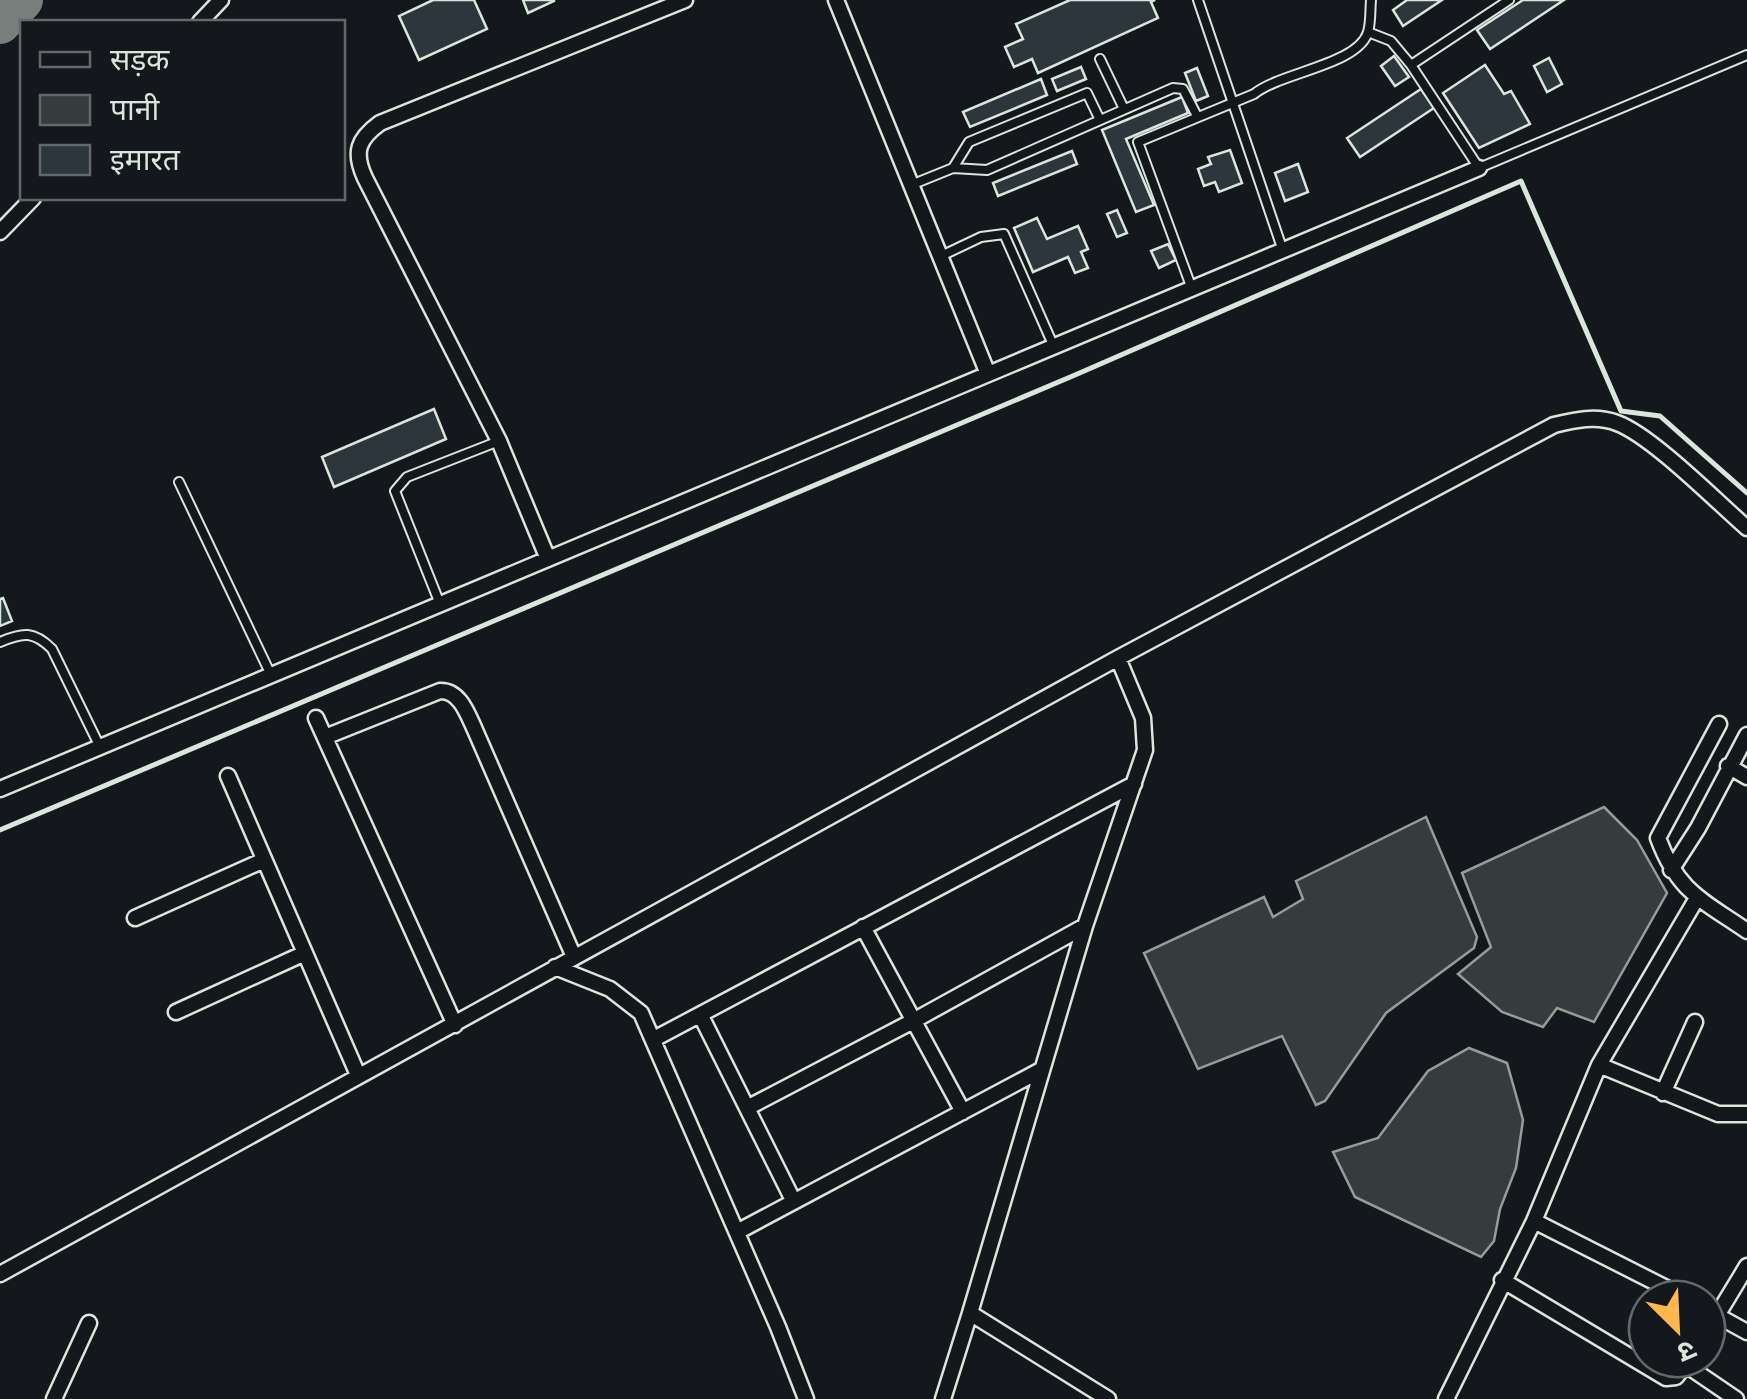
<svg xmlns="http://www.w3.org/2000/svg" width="1747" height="1399" font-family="Manrope,'Noto Sans Devanagari',sans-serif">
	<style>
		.water { fill: #363b3e; stroke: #939e99; stroke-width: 2.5 }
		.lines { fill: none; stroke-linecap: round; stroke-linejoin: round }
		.taxiway { stroke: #767f7c; stroke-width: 42 }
		.building { fill: #2c363c; stroke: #d8e6dc; stroke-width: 2.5 }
		.service-casing { stroke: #d8e6dc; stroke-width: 12 }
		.minor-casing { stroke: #d8e6dc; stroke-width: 19 }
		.service { stroke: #14181c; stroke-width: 8 }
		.minor { stroke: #14181c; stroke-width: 14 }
		.wall { stroke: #d8e6dc; stroke-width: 5 }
	</style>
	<rect width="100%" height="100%" fill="#14181c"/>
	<path class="water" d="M1604,807L1637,840L1667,893L1594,1022L1557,1008L1543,1027L1502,1012L1458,974L1491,947L1462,873Z
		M1426,817L1477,937L1474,948L1386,1013L1325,1101L1316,1105L1282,1036L1198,1069L1144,953L1264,897L1273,917L1303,899L1296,881Z
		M1469,1048L1507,1063L1523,1120L1516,1168L1500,1209L1494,1241L1481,1257L1355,1197L1333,1152L1378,1138L1428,1071Z"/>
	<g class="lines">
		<path class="taxiway" d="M0,23L22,0"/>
	</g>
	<path class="building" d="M433,0H474L487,29L419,60L399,16Z
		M523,0H554V1L528,13Z
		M1070,0H1155L1151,2L1158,18L1038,73L1032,59L1014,67L1005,47L1023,39L1016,24Z
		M1407,0H1442L1403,26L1393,10Z
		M1523,0H1564L1490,49L1477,30Z
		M1394,56L1409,77L1395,86L1381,66Z
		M1549,58L1562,84L1547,92L1534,66Z
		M1485,65L1504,94L1511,91L1530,124L1479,148L1443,93Z
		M1081,67L1086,79L1057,91L1052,79Z
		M1197,68L1208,96L1196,101L1185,73Z
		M1041,79L1047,95L970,127L963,112Z
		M1421,89L1434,108L1360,157L1347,138Z
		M1182,97L1188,113L1126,139L1154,205L1136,212L1102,130Z
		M1230,150L1242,183L1219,192L1215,182L1204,186L1198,169L1211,164L1208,157Z
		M1072,151L1077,164L998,196L993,183Z
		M1298,164L1308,192L1285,201L1275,173Z
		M1117,210L1127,233L1117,237L1107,214Z
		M1037,218L1047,239L1078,226L1088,249L1081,252L1088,268L1075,273L1068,257L1033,272L1014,228Z
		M1168,244L1176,260L1159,268L1151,251Z
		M434,409L446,439L334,487L322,457Z
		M3,598L12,621L0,626V599Z"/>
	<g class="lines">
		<g class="service-casing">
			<path id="service" d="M1198,0L1283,251
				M1368,32L1391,41L1411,65L1479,168L1747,55
				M1100,59L1124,109
				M1411,65L1509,0
				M953,168L969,142L1087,93L1100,120
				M911,185L953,168L987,170L1173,88L1183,89L1197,116
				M941,256L981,237L1004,234L1054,347
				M1192,289L1138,142L1254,94C1281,72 1358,65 1368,32C1371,22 1370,10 1371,0
				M179,482L271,675
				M440,604L395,491L407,477L499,441
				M0,642C23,632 34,631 52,649L100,747"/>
		</g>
		<g class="minor-casing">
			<path id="minor" d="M836,0L988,374
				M200,22L221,0
				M0,232L33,198
				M548,559L499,441L365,178C353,152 358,139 380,123L685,0
				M316,718L455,1025
				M1719,724L1658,838C1678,892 1702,900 1747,931
				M325,737L440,691C460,690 468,715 475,730L574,957
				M1728,766L1747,777
				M228,776L358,1075
				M0,789L1479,168
				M1671,870L1698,828L1747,735
				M135,918L264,860
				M863,927L963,1112
				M555,967L610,989L641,1013L778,1327L806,1399
				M176,1012L305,953
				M701,1016L793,1200
				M654,1039L1134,784
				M1599,1065L1718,1114H1747
				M1663,1093L1695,1022
				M747,1108L915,1020L1085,926
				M1534,1221L1688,1299
				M737,1232L1041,1070
				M0,1274L1118,658L1554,425C1575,420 1596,415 1617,423C1652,436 1716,501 1747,528
				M1502,1280L1666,1378L1676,1377L1690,1359
				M1707,1310L1747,1332
				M970,1313L1085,926L1145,750L1143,718L1118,658
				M1707,1332L1747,1266
				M1686,1365L1736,1399
				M54,1399L89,1323
				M943,1399L970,1313L1108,1399
				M1446,1399L1534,1221L1599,1065L1697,898"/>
		</g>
		<use href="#service" class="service"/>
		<use href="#minor" class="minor"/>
		<path class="wall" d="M0,830L1075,375L1521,181L1621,411L1660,416L1747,493"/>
	</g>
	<rect x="20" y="20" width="325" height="180" fill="#14181c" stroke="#626a69" stroke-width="2.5"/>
	<rect x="40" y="52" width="50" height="15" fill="#14181c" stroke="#626a69" stroke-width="2.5"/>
	<text x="110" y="70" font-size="30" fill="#d8e6dc">सड़क</text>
	<rect x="40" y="95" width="50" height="30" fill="#363b3e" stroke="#626a69" stroke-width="2.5"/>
	<text x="110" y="120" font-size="30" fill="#d8e6dc">पानी</text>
	<rect x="40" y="145" width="50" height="30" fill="#2c363c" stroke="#626a69" stroke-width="2.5"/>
	<text x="110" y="170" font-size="30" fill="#d8e6dc">इमारत</text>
	<g transform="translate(1677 1329) rotate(156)"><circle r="48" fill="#14181c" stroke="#626a69" stroke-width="2.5"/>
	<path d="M0-8L18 38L0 25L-18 38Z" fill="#ffb74d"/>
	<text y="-15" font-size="28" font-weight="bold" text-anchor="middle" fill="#d8e6dc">उ</text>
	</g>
</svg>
